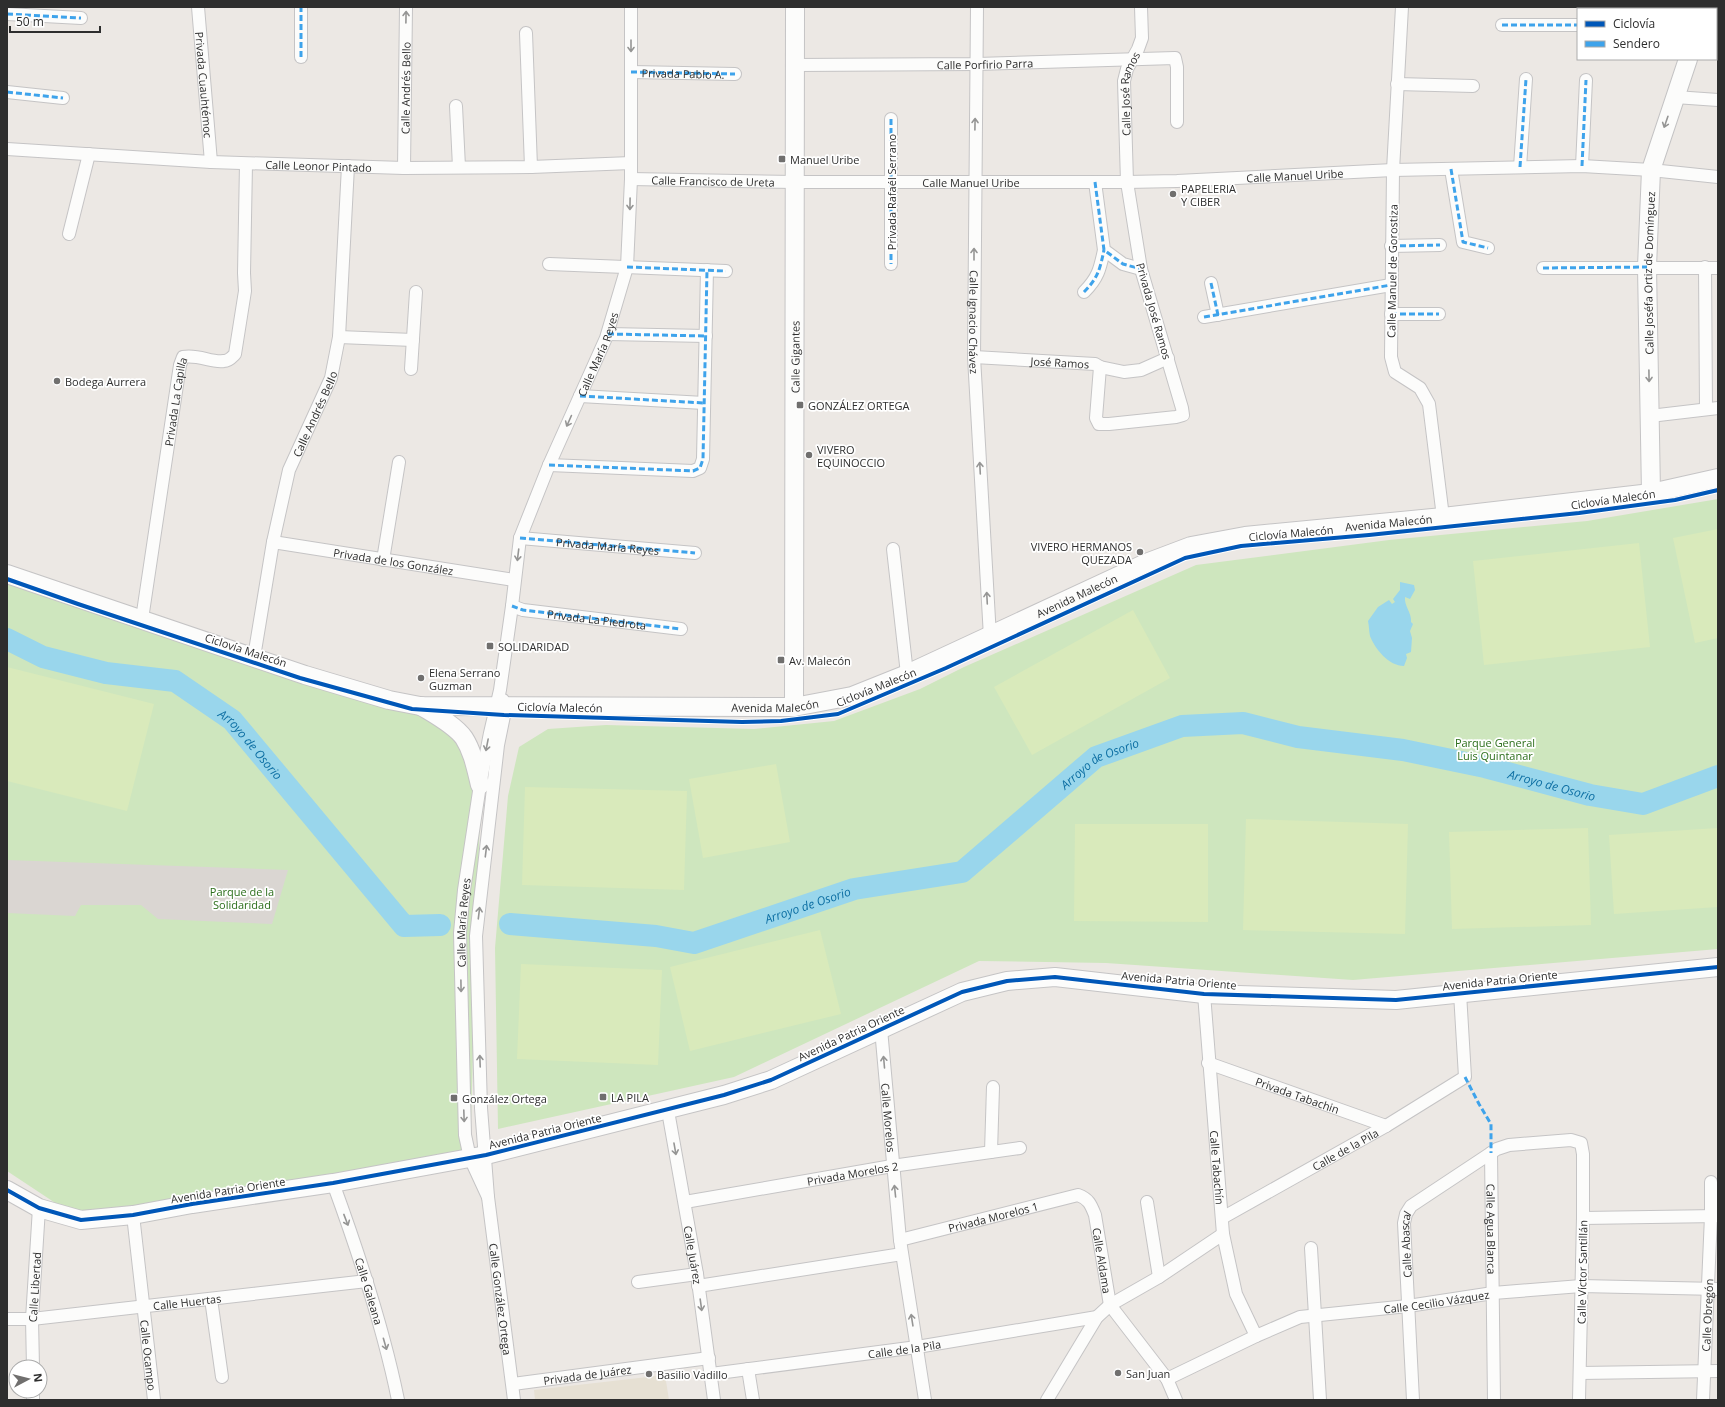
<svg xmlns="http://www.w3.org/2000/svg" width="1725" height="1407" font-family="'Open Sans',sans-serif">
	<style>
		.education { fill: #e6e0d3 }
		.green { fill: #cee6be }
		.pitch { fill: #d9eabb }
		.plaza { fill: #dad6d2 }
		.water { fill: #99d6ec }
		.lines { fill: none; stroke-linecap: round; stroke-linejoin: round }
		.river { stroke: #99d6ec; stroke-width: 22 }
		.street-casing { stroke: #c5c4c5; stroke-width: 14 }
		.secondary-casing { stroke: #c5c4c5; stroke-width: 20 }
		.street { stroke: #fcfcfb; stroke-width: 12 }
		.secondary { stroke: #fcfcfb; stroke-width: 18 }
		.quiet { stroke: #3ea3eb; stroke-width: 3; stroke-dasharray: 6 3; stroke-linecap: butt }
		.cycleway-casing { stroke: #fff; stroke-width: 6 }
		.cycleway { stroke: #0057b8; stroke-width: 4 }
		.oneway { stroke: #959594 }
		.poi-dot { fill: #706f6e; stroke: #fff; stroke-width: 1.5 }
		.labels { text-anchor: middle; dominant-baseline: central; stroke-width: 3.5; stroke-linejoin: round; paint-order: stroke }
		.street-label { font-size: 11px; fill: #2e2e2e; stroke: #fff }
		.poi-label { font-size: 11px; fill: #2e2e2e; stroke: #fff; text-anchor: start }
		.park-label { font-size: 11px; fill: #2c6e1b; stroke: #fff }
		.water-label { font-size: 12px; font-style: italic; fill: #0d6fa3; stroke: #fff }
	</style>
	<rect width="100%" height="100%" fill="#ece8e4"/>
	<path class="education" d="M665,1375L669,1400H535L534,1390Z"/>
	<path class="green" d="M1718,499V949L1353,980L1106,963L979,961L734,1077L498,1129L495,948L508,796L519,747L548,729L606,725L754,729L834,721L920,689L964,667L1196,565L1389,540L1587,521Z
		M7,577L420,706L463,737L481,776L470,1158L81,1220L7,1171Z"/>
	<path class="pitch" d="M1718,529V638L1695,643L1673,538Z
		M1639,543L1650,647L1484,665L1473,561Z
		M1133,610L1170,678L1032,755L994,687Z
		M7,667L154,704L127,811L7,781Z
		M776,764L790,842L703,858L689,779Z
		M525,787L687,791L684,890L522,885Z
		M1246,819L1408,824L1405,934L1243,930Z
		M1075,824H1208V922L1074,921Z
		M1588,828L1591,925L1452,929L1449,832Z
		M1718,828V907L1614,914L1609,835Z
		M820,930L841,1014L690,1051L670,967Z
		M521,964L662,970L658,1065L517,1059Z"/>
	<path class="plaza" d="M7,860L236,868L288,870L272,924L158,919L141,905H81L75,916L7,913Z"/>
	<path class="water" d="M1400,582L1414,585L1415,590L1410,599L1405,597C1404,606 1412,613 1411,622L1413,624L1410,631L1412,638L1411,652L1406,654L1407,658L1404,666C1389,666 1375,649 1370,636C1369,632 1369,625 1368,621L1378,607L1389,600L1392,604L1395,602L1393,599L1400,590Z"/>
	<g class="lines">
		<g class="river">
			<path id="s1" d="M7,639L43,657L106,673L175,681L232,720L404,926L440,925"/>
			<path id="s2" d="M510,924L656,936L694,943L854,889L962,872L1096,757L1182,726L1243,723L1298,737L1403,750L1485,767L1590,795L1643,804L1718,776"/>
		</g>
		<g class="street-casing">
			<g id="street">
				<path id="s3" d="M198,7L211,162"/>
				<path id="s4" d="M977,7L974,357L990,637"/>
				<path d="M1402,7L1393,170L1391,357L1395,372L1420,388L1429,404L1443,517"/>
				<path d="M7,14L81,18"/>
				<path d="M1716,19H1718"/>
				<path d="M1502,25H1578"/>
				<path d="M526,33L531,167"/>
				<path d="M301,57V7"/>
				<path id="s5" d="M795,65L977,64L1175,58L1177,67V122"/>
				<path d="M631,72L735,74"/>
				<path d="M1397,84L1473,86"/>
				<path d="M7,92L63,98"/>
				<path d="M1675,97L1718,100"/>
				<path d="M456,106L459,167"/>
				<path d="M891,119V264"/>
				<path id="s6" d="M7,149L211,162L404,168L531,167L631,163"/>
				<path d="M1582,166L1586,80"/>
				<path d="M1520,167L1526,79"/>
				<path id="s7" d="M404,168L406,7"/>
				<path d="M1451,169L1463,242L1488,248"/>
				<path id="s8" d="M631,179L794,182H1127L1177,181L1393,170L1582,166L1651,170L1718,177"/>
				<path d="M1095,182L1104,250L1123,264L1141,269"/>
				<path d="M69,234L89,154"/>
				<path d="M1391,246L1440,245"/>
				<path d="M549,264L726,271"/>
				<path d="M1705,267L1706,409"/>
				<path d="M1543,268H1718"/>
				<path d="M1211,283L1218,315"/>
				<path d="M1084,292C1098,278 1100,269 1104,250"/>
				<path d="M1391,314H1439"/>
				<path d="M1204,317L1391,285"/>
				<path d="M608,334L706,336"/>
				<path d="M339,337L413,340"/>
				<path id="s9" d="M974,357L1095,364L1100,367L1096,418L1099,424H1109L1176,417L1183,415L1182,408L1141,269L1127,182L1124,81L1127,69L1138,49L1142,38L1141,7"/>
				<path d="M1100,367L1124,372L1141,370L1168,358"/>
				<path d="M411,369L416,292"/>
				<path d="M580,396L704,403"/>
				<path d="M1650,416L1718,408"/>
				<path d="M549,465L693,471L700,468L703,459L707,270"/>
				<path id="s10" d="M520,538L695,553"/>
				<path id="s11" d="M273,542L514,580"/>
				<path d="M893,549L907,674"/>
				<path d="M383,560L399,462"/>
				<path id="s12" d="M512,606L523,610L681,629"/>
				<path id="s13" d="M142,619L180,365L183,357C199,354 211,363 224,361C229,361 232,357 235,354L245,291L244,273L246,164"/>
				<path id="s14" d="M254,657L273,542L289,470L331,378L339,337L348,166"/>
				<path id="s15" d="M503,700L506,706L498,745L476,936L481,1108L488,1197L514,1400"/>
				<path id="s16" d="M1204,994L1223,1234L1236,1294L1256,1336"/>
				<path id="s17" d="M881,1029L900,1240L925,1400"/>
				<path id="s18" d="M1208,1063L1386,1126"/>
				<path id="s19" d="M668,1111L697,1274L714,1400"/>
				<path d="M991,1152L993,1087"/>
				<path id="s20" d="M1491,1153L1494,1400"/>
				<path id="s21" d="M333,1183C359,1254 383,1326 398,1400"/>
				<path id="s22" d="M488,1197L470,1158L465,1135L460,933L464,890L480,785L490,733L500,690L512,606L520,538L549,465L606,338L627,267L631,179V7"/>
				<path id="s23" d="M685,1202L892,1166L1020,1148"/>
				<path d="M1147,1202L1159,1277"/>
				<path id="s24" d="M133,1215L154,1400"/>
				<path id="s25" d="M1222,1218L1386,1126L1465,1077L1460,993"/>
				<path d="M1583,1218L1718,1216"/>
				<path id="s26" d="M900,1240L1078,1195C1089,1199 1091,1205 1095,1215L1110,1305L1167,1379L1176,1400"/>
				<path d="M1311,1248L1320,1400"/>
				<path d="M638,1282L697,1274"/>
				<path d="M698,1286L902,1254"/>
				<path d="M211,1299L222,1377"/>
				<path id="s27" d="M7,1319H32L367,1281"/>
				<path id="s28" d="M33,1367L32,1319L39,1208"/>
				<path d="M748,1369L753,1400"/>
				<path d="M1580,1373L1718,1371"/>
				<path id="s29" d="M711,1374L917,1347L1097,1317"/>
				<path id="s30" d="M1167,1379L1256,1336L1300,1317L1408,1306L1493,1293L1581,1286L1718,1289"/>
				<path id="s31" d="M513,1384L709,1358"/>
				<path d="M33,1391V1400"/>
				<path d="M1047,1400L1097,1317L1110,1305L1159,1277L1223,1234"/>
				<path id="s32" d="M1413,1400L1404,1223L1406,1214L1411,1206L1497,1149L1509,1145L1571,1140L1581,1143L1583,1154V1218L1579,1400"/>
				<path id="s33" d="M1703,1400L1711,1216V1182"/>
			</g>
		</g>
		<g class="secondary-casing">
			<g id="secondary">
				<path d="M1707,9V7"/>
				<path id="s34" d="M1651,493L1647,267L1651,170L1688,59"/>
				<path id="s35" d="M7,574L305,675L389,700L420,706L794,707L852,696L907,674L1146,563L1191,546L1245,536L1443,517L1651,493L1718,478"/>
				<path d="M421,706C434,714 455,725 464,738C473,752 476,769 480,785"/>
				<path id="s36" d="M794,707L795,7"/>
				<path d="M7,1190L39,1208L81,1220L133,1215L192,1204L333,1183L486,1155L724,1095L771,1080L962,992L1007,981L1055,977L1204,994L1396,1000L1718,967"/>
			</g>
		</g>
		<use href="#street" class="street"/>
		<use href="#secondary" class="secondary"/>
		<g class="quiet">
			<path d="M7,14L81,18"/>
			<path d="M1502,25H1578"/>
			<path d="M301,57V7"/>
			<path id="s37" d="M631,72L735,74"/>
			<path d="M7,92L63,98"/>
			<path d="M891,119V264"/>
			<path d="M1582,166L1586,80"/>
			<path d="M1520,167L1526,79"/>
			<path d="M1451,169L1463,242L1488,248"/>
			<path d="M1095,182L1104,250L1123,264L1141,269"/>
			<path d="M1391,246L1440,245"/>
			<path d="M627,267L726,271"/>
			<path d="M1543,268L1647,267"/>
			<path d="M1211,283L1218,315"/>
			<path d="M1084,292C1098,278 1100,269 1104,250"/>
			<path d="M1391,314H1439"/>
			<path d="M1204,317L1391,285"/>
			<path d="M608,334L706,336"/>
			<path d="M580,396L704,403"/>
			<path d="M549,465L693,471L700,468L703,459L707,270"/>
			<path d="M520,538L695,553"/>
			<path d="M512,606L523,610L681,629"/>
			<path d="M1465,1077L1479,1104L1491,1124V1153"/>
		</g>
		<g class="cycleway-casing">
			<path id="cycleway" d="M7,579L78,604L300,678L412,709L504,715L742,722L781,721L838,714L946,668L1185,558L1241,546L1369,535L1579,513L1675,500L1718,490
				M7,1190L39,1208L81,1220L133,1215L192,1204L333,1183L486,1155L724,1095L771,1080L962,992L1007,981L1055,977L1204,994L1396,1000L1718,967"/>
		</g>
		<use href="#cycleway" class="cycleway"/>
	</g>
	<defs><path id="oneway-shaft" d="M-6 0H5M1.5-3L5.5 0L1.5 3" fill="none" stroke-width="1.6" stroke-linecap="round" stroke-linejoin="round"/></defs>
	<g class="oneway">
		<use href="#oneway-shaft" transform="translate(406 17) rotate(-89)"/>
		<use href="#oneway-shaft" transform="translate(631 46) rotate(90)"/>
		<use href="#oneway-shaft" transform="translate(1666 122) rotate(109)"/>
		<use href="#oneway-shaft" transform="translate(975 124) rotate(-89)"/>
		<use href="#oneway-shaft" transform="translate(630 204) rotate(91)"/>
		<use href="#oneway-shaft" transform="translate(974 254) rotate(-90)"/>
		<use href="#oneway-shaft" transform="translate(1649 376) rotate(89)"/>
		<use href="#oneway-shaft" transform="translate(569 421) rotate(114)"/>
		<use href="#oneway-shaft" transform="translate(980 468) rotate(-93)"/>
		<use href="#oneway-shaft" transform="translate(518 555) rotate(97)"/>
		<use href="#oneway-shaft" transform="translate(987 598) rotate(-93)"/>
		<use href="#oneway-shaft" transform="translate(487 745) rotate(101)"/>
		<use href="#oneway-shaft" transform="translate(486 851) rotate(-83)"/>
		<use href="#oneway-shaft" transform="translate(479 913) rotate(-83)"/>
		<use href="#oneway-shaft" transform="translate(461 986) rotate(89)"/>
		<use href="#oneway-shaft" transform="translate(480 1061) rotate(-92)"/>
		<use href="#oneway-shaft" transform="translate(884 1062) rotate(-95)"/>
		<use href="#oneway-shaft" transform="translate(464 1116) rotate(88)"/>
		<use href="#oneway-shaft" transform="translate(675 1149) rotate(80)"/>
		<use href="#oneway-shaft" transform="translate(895 1191) rotate(-96)"/>
		<use href="#oneway-shaft" transform="translate(346 1220) rotate(69)"/>
		<use href="#oneway-shaft" transform="translate(701 1305) rotate(82)"/>
		<use href="#oneway-shaft" transform="translate(912 1320) rotate(-99)"/>
		<use href="#oneway-shaft" transform="translate(385 1344) rotate(74)"/>
	</g>
	<g class="poi-dot">
		<rect x="778" y="155" width="8" height="8" rx="2"/>
		<circle cx="1173" cy="194" r="4"/>
		<circle cx="57" cy="381" r="4"/>
		<rect x="796" y="401" width="8" height="8" rx="2"/>
		<circle cx="809" cy="455" r="4"/>
		<circle cx="1140" cy="552" r="4"/>
		<rect x="486" y="642" width="8" height="8" rx="2"/>
		<rect x="777" y="656" width="8" height="8" rx="2"/>
		<circle cx="421" cy="678" r="4"/>
		<rect x="599" y="1093" width="8" height="8" rx="2"/>
		<rect x="450" y="1094" width="8" height="8" rx="2"/>
		<circle cx="1118" cy="1373" r="4"/>
		<circle cx="649" cy="1374" r="4"/>
	</g>
	<g class="labels">
		<g class="street-label">
			<text stroke="none"><textPath href="#s5" startOffset="190">Calle Porfirio Parra</textPath></text>
			<text stroke="none"><textPath href="#s37" startOffset="52">Privada Pablo A.</textPath></text>
			<text stroke="none"><textPath href="#s3" startOffset="78">Privada Cuauhtémoc</textPath></text>
			<text stroke="none"><textPath href="#s7" startOffset="80">Calle Andrés Bello</textPath></text>
			<text stroke="none"><textPath href="#s9" startOffset="599">Calle José Ramos</textPath></text>
			<text stroke="none"><textPath href="#s6" startOffset="312">Calle Leonor Pintado</textPath></text>
			<text stroke="none"><textPath href="#s8" startOffset="664">Calle Manuel Uribe</textPath></text>
			<text stroke="none"><textPath href="#s8" startOffset="82">Calle Francisco de Ureta</textPath></text>
			<text stroke="none"><textPath href="#s8" startOffset="340">Calle Manuel Uribe</textPath></text>
			<text transform="translate(891 192) rotate(-90)">Privada Rafaél Serrano</text>
			<text transform="translate(1392 271) rotate(-89)">Calle Manuel de Gorostiza</text>
			<text stroke="none"><textPath href="#s34" startOffset="220">Calle Joséfa Ortiz de Domínguez</textPath></text>
			<text transform="translate(1154 311) rotate(74)">Privada José Ramos</text>
			<text stroke="none"><textPath href="#s4" startOffset="315">Calle Ignacio Chávez</textPath></text>
			<text stroke="none"><textPath href="#s22" startOffset="868">Calle María Reyes</textPath></text>
			<text stroke="none"><textPath href="#s36" startOffset="350">Calle Gigantes</textPath></text>
			<text stroke="none"><textPath href="#s9" startOffset="86">José Ramos</textPath></text>
			<text stroke="none"><textPath href="#s13" startOffset="220">Privada La Capilla</textPath></text>
			<text stroke="none"><textPath href="#s14" startOffset="252">Calle Andrés Bello</textPath></text>
			<text transform="translate(1613 499) rotate(-8)">Ciclovía Malecón</text>
			<text stroke="none"><textPath href="#s35" startOffset="1437">Avenida Malecón</textPath></text>
			<text transform="translate(1291 533) rotate(-5)">Ciclovía Malecón</text>
			<text stroke="none"><textPath href="#s10" startOffset="88">Privada María Reyes</textPath></text>
			<text stroke="none"><textPath href="#s11" startOffset="122">Privada de los González</textPath></text>
			<text stroke="none"><textPath href="#s35" startOffset="1113">Avenida Malecón</textPath></text>
			<text stroke="none"><textPath href="#s12" startOffset="86">Privada La Piedrota</textPath></text>
			<text transform="translate(246 650) rotate(18)">Ciclovía Malecón</text>
			<text transform="translate(876 687) rotate(-22)">Ciclovía Malecón</text>
			<text stroke="none"><textPath href="#s35" startOffset="789">Avenida Malecón</textPath></text>
			<text transform="translate(560 707) rotate(1)">Ciclovía Malecón</text>
			<text stroke="none"><textPath href="#s22" startOffset="279">Calle María Reyes</textPath></text>
			<text transform="translate(1179 980) rotate(5)">Avenida Patria Oriente</text>
			<text transform="translate(1500 980) rotate(-6)">Avenida Patria Oriente</text>
			<text transform="translate(851 1033) rotate(-25)">Avenida Patria Oriente</text>
			<text stroke="none"><textPath href="#s18" startOffset="95">Privada Tabachin</textPath></text>
			<text stroke="none"><textPath href="#s17" startOffset="89">Calle Morelos</textPath></text>
			<text transform="translate(545 1131) rotate(-14)">Avenida Patria Oriente</text>
			<text stroke="none"><textPath href="#s25" startOffset="141">Calle de la Pila</textPath></text>
			<text stroke="none"><textPath href="#s16" startOffset="174">Calle Tabachín</textPath></text>
			<text stroke="none"><textPath href="#s23" startOffset="170">Privada Morelos 2</textPath></text>
			<text transform="translate(228 1190) rotate(-9)">Avenida Patria Oriente</text>
			<text stroke="none"><textPath href="#s26" startOffset="96">Privada Morelos 1</textPath></text>
			<text stroke="none"><textPath href="#s20" startOffset="76">Calle Agua Blanca</textPath></text>
			<text stroke="none"><textPath href="#s32" startOffset="156">Calle Abascal</textPath></text>
			<text stroke="none"><textPath href="#s19" startOffset="146">Calle Juárez</textPath></text>
			<text stroke="none"><textPath href="#s26" startOffset="257">Calle Aldama</textPath></text>
			<text transform="translate(1582 1272) rotate(-89)">Calle Víctor Santillán</text>
			<text stroke="none"><textPath href="#s28" startOffset="80">Calle Libertad</textPath></text>
			<text stroke="none"><textPath href="#s21" startOffset="114">Calle Galeana</textPath></text>
			<text stroke="none"><textPath href="#s15" startOffset="603">Calle González Ortega</textPath></text>
			<text stroke="none"><textPath href="#s30" startOffset="284">Calle Cecilio Vázquez</textPath></text>
			<text stroke="none"><textPath href="#s27" startOffset="181">Calle Huertas</textPath></text>
			<text stroke="none"><textPath href="#s33" startOffset="85">Calle Obregón</textPath></text>
			<text stroke="none"><textPath href="#s29" startOffset="195">Calle de la Pila</textPath></text>
			<text stroke="none"><textPath href="#s24" startOffset="141">Calle Ocampo</textPath></text>
			<text stroke="none"><textPath href="#s31" startOffset="75">Privada de Juárez</textPath></text>
		</g>
		<g class="poi-label">
			<text x="790" y="159">Manuel Uribe</text>
			<text x="1181" y="188">PAPELERIA<tspan x="1181" dy="13">Y CIBER</tspan></text>
			<text x="65" y="381">Bodega Aurrera</text>
			<text x="808" y="405">GONZÁLEZ ORTEGA</text>
			<text x="817" y="449">VIVERO<tspan x="817" dy="13">EQUINOCCIO</tspan></text>
			<text x="1132" y="546" text-anchor="end">VIVERO HERMANOS<tspan x="1132" dy="13">QUEZADA</tspan></text>
			<text x="498" y="646">SOLIDARIDAD</text>
			<text x="789" y="660">Av. Malecón</text>
			<text x="429" y="672">Elena Serrano<tspan x="429" dy="13">Guzman</tspan></text>
			<text x="611" y="1097">LA PILA</text>
			<text x="462" y="1098">González Ortega</text>
			<text x="1126" y="1373">San Juan</text>
			<text x="657" y="1374">Basilio Vadillo</text>
		</g>
		<g class="park-label">
			<text x="1495" y="742">Parque General<tspan x="1495" dy="13">Luis Quintanar</tspan></text>
			<text x="242" y="891">Parque de la<tspan x="242" dy="13">Solidaridad</tspan></text>
		</g>
		<g class="water-label">
			<text stroke="none"><textPath href="#s1" startOffset="274">Arroyo de Osorio</textPath></text>
			<text stroke="none"><textPath href="#s2" startOffset="640">Arroyo de Osorio</textPath></text>
			<text stroke="none"><textPath href="#s2" startOffset="1108">Arroyo de Osorio</textPath></text>
			<text stroke="none"><textPath href="#s2" startOffset="305">Arroyo de Osorio</textPath></text>
		</g>
	</g>
	<rect width="1725" height="1407" fill="none" stroke="#2e2e2e" stroke-width="16"/>
	<rect x="1577" y="8" width="140" height="52" fill="#ffffff" stroke="#ababab"/>
	<rect x="1585" y="21" width="20" height="6" fill="#0057b8" stroke="#ababab"/>
	<text x="1613" y="28" font-size="12" fill="#2e2e2e">Ciclovía</text>
	<rect x="1585" y="41" width="20" height="6" fill="#3ea3eb" stroke="#ababab"/>
	<text x="1613" y="48" font-size="12" fill="#2e2e2e">Sendero</text>
	<g transform="translate(28 1379) rotate(83)"><circle r="19" fill="#ffffff" stroke="#ababab"/>
	<path d="M0-3L7 15L0 10L-7 15Z" fill="#706f6e"/>
	<text y="-6" font-size="11" font-weight="bold" text-anchor="middle" fill="#2e2e2e">N</text>
	</g>
	<path d="M10 26v6h90v-6" fill="none" stroke="#2e2e2e" stroke-width="2"/>
	<text x="16" y="26" font-size="12" fill="#2e2e2e" stroke="#ffffff" stroke-width="3" paint-order="stroke">50 m</text>
</svg>
